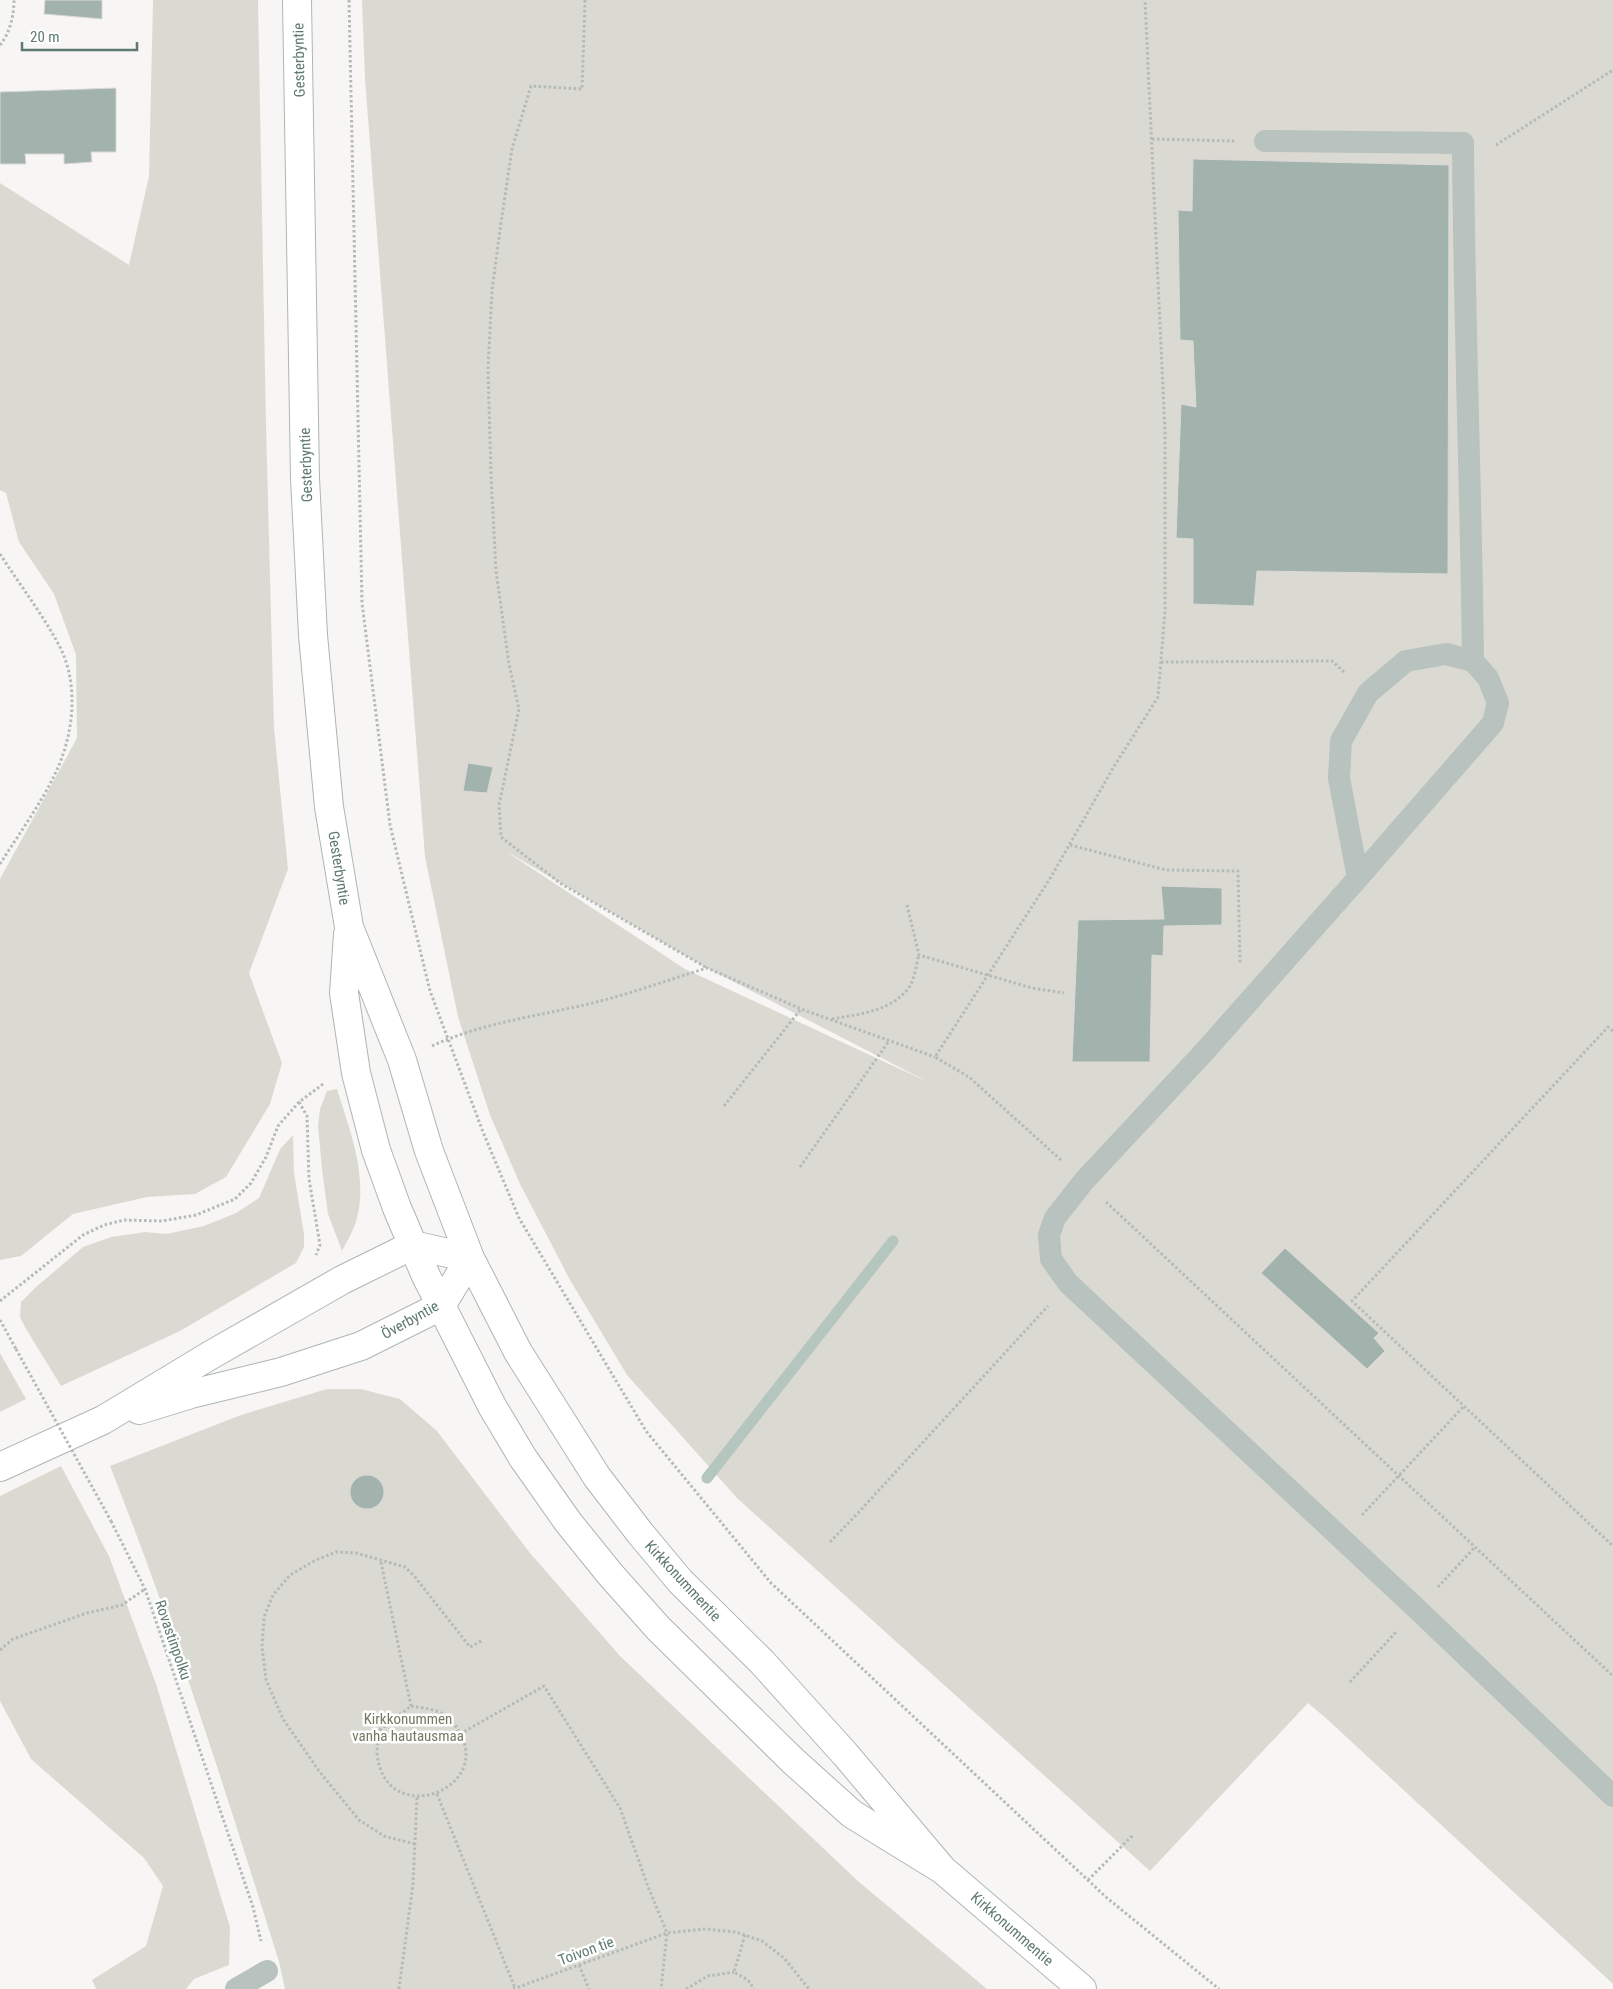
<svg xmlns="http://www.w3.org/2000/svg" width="1613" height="1989" font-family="'Roboto Condensed',sans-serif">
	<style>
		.green { fill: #dbdad2; fill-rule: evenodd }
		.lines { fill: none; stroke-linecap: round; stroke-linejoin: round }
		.stream { stroke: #b4c6be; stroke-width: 11 }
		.building { fill: #a2b2ac; stroke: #dad8d8 }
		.secondary-casing { stroke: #abb7b4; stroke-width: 30 }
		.path { stroke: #b3bbb9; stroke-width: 3; stroke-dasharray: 2.5 2.5; stroke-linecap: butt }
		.lane { stroke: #b8c2bf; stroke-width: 22 }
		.secondary { stroke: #fff; stroke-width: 28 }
		.path-bridge { stroke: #b3bbb9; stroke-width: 3; stroke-dasharray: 2.5 2.5; stroke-linecap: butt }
		.labels { text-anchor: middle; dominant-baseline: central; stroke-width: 5; stroke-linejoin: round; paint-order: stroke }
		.street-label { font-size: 15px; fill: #5f7a72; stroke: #fff }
		.park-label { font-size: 15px; fill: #777862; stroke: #fff }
	</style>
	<rect width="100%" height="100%" fill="#f8f6f5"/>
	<path class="green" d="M153,0H258L266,424L274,728L288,869L249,973L282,1063L270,1104L226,1177L195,1194L147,1197L73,1214L21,1256L0,1260V879L77,738L76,655L54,594L19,542L6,493L0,490V183L129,265L149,176Z
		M362,0H1613V1984L1328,1720L1308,1703L1150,1871L737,1498L627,1375L570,1280L520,1184L490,1115L458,1017L425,857L365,79ZM507,852L707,968L928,1082L685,969Z
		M337,1089C350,1131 371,1183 354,1227C351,1235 346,1243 342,1251L328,1214L322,1170L318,1125L320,1109L327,1091Z
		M293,1135L294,1173L304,1234V1247L296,1263L180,1331L61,1386L26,1329L20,1317L21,1302L36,1287L83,1247L111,1237L145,1232L166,1234L204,1226L236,1213L259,1198L280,1149Z
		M0,1353L26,1399L0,1412Z
		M327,1389H361L400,1399L437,1431L530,1553L620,1656L859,1882L987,1989H285L279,1962C227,1795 174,1628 110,1466L241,1415Z
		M61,1466L109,1556L156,1684L230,1927L229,1965L194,1979L186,1989H96L92,1980L146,1946L163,1886L144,1858L31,1759L0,1701V1496Z"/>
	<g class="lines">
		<path class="stream" d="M707,1478L893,1241"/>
	</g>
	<path class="building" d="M45,0H102V19L44,14Z
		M116,88V152H91L92,162L64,164V154H25L26,164H0V92Z
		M1193,159L1449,165L1448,574L1257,571L1254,606L1193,604V539L1176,538L1181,404L1196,407L1193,341L1180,340L1178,210L1192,211Z
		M468,763L493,767L487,793L463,791Z
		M1161,886L1222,888V925L1164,926L1163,956L1152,955L1150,1062H1072L1078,920L1164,919Z
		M1285,1248L1379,1333L1374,1338L1385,1351L1367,1369L1261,1273Z
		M350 1492a17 17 0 1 1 34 0a17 17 0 1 1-34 0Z"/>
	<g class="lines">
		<g class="secondary-casing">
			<path id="secondary" d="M297,0L305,478L313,635L329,807L349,927L402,1060L429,1151L470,1258L518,1352L597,1477L640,1533L680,1581L762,1662L845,1754L943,1870
				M348,934L344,993L356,1073L376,1150L397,1208L426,1276L492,1406L523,1458L568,1522L610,1574L658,1628L792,1760L852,1814L943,1870L1082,1989
				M139,1410L191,1394L281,1372L361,1346L441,1306L470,1258
				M0,1467L103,1420L209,1356L342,1280L413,1245L470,1258"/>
		</g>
		<path class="path" d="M349,0L362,603L390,825L430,991L483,1132L519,1218L646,1431L771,1583L1107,1898L1219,1989
			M585,0L582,89L531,86L512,149L501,223L492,290L488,369L491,476L496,571L509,664L519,709L499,805L501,837L560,883L707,968
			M0,45C10,33 14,15 14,0
			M1152,139L1234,141
			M1496,145L1613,70
			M0,554C20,585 43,615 60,647C80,687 73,738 54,776C40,805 17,837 0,864
			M1161,662L1332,661L1344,672
			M1070,845L1166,870L1238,871L1240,964
			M907,905L919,955L1032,988L1064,993
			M832,1019C860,1014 893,1011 910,986C915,978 916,964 919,955
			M1613,1031L1608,1027L1352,1301L1613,1546
			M432,1046C488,1020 550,1015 608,999C641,990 674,978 707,968L801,1009L935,1057
			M299,1102L307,1116L309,1179L320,1245L316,1255
			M724,1106L801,1009
			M1061,1160L969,1077L935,1057L1051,877L1113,768L1158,697L1165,611V432L1145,0
			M800,1167L889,1041
			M1106,1202L1613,1676
			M0,1301L83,1235L104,1225L124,1220L162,1221L196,1215L235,1199L251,1183L266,1157L278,1126L299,1102L323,1084
			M0,1320L16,1349
			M1362,1515L1464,1406
			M111,1521L145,1589L253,1907L261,1941
			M830,1542L858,1513L1048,1306
			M381,1562L411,1706
			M1438,1587L1475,1547
			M0,1650L13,1639L87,1613L122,1605L145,1589
			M1350,1682L1397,1631
			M411,1706C436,1710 448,1710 461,1735C490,1792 384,1829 377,1753C377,1745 379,1737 380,1730Z
			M460,1734L544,1686L620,1808L647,1884L667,1933L661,1989
			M437,1794L515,1988
			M415,1844L384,1836L359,1820L319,1771L283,1719L266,1680L262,1647L264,1617L273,1595L290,1575L316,1560L336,1552L356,1553L405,1567L415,1577L470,1647L483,1640
			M1088,1880L1133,1835
			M745,1935L734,1972L748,1980L754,1989
			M579,1965L589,1989
			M399,1989L413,1884L417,1797
			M513,1989L667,1933L704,1929L736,1932L762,1941L784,1958L809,1989
			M686,1989L708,1976L734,1972"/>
		<path class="lane" d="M1265,141L1463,143C1464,316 1471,488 1473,661
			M1446,654L1473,661L1488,678L1498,703L1493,723L1358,878L1339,778L1341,741L1368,693L1406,661Z
			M1358,878L1205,1051L1084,1181L1055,1218L1049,1235L1051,1259L1068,1283L1417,1609L1613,1796
			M236,1989L267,1971"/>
		<use href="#secondary" class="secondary"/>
		<path class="path-bridge" d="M16,1349L111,1521"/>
	</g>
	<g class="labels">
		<g class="street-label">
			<text transform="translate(299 60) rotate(-91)">Gesterbyntie</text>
			<text transform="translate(306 465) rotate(-92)">Gesterbyntie</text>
			<text transform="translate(339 868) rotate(81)">Gesterbyntie</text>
			<text transform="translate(410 1320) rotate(-29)">Överbyntie</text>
			<text transform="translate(683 1581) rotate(47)">Kirkkonummentie</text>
			<text transform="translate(173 1640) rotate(71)">Rovastinpolku</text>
			<text transform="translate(1012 1929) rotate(41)">Kirkkonummentie</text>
			<text transform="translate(586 1951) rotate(-20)">Toivon tie</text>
		</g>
		<g class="park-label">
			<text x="408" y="1719">Kirkkonummen<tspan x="408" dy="17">vanha hautausmaa</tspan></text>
		</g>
	</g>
	<path d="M22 42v8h115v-8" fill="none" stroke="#5f7a72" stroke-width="2.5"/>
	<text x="30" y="42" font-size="15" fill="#5f7a72" stroke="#ffffff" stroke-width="4" paint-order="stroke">20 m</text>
</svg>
